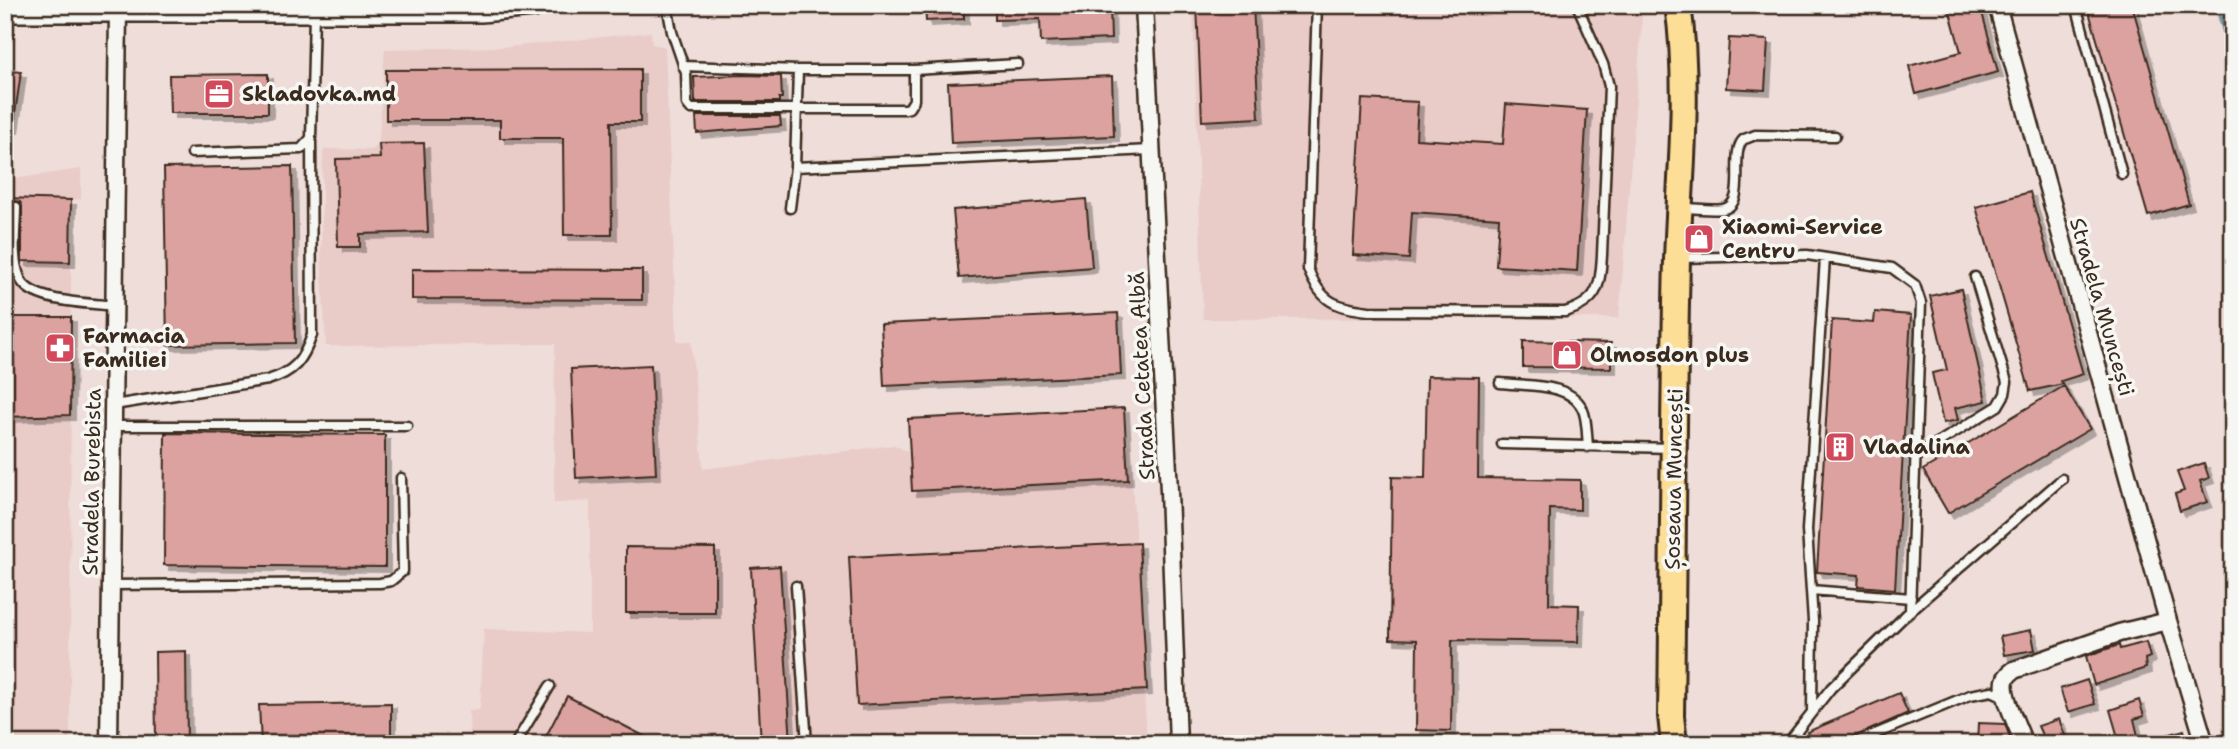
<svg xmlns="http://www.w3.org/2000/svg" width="2238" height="749" font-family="'Shantell Sans',sans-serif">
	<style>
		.built { fill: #e9cbc8 }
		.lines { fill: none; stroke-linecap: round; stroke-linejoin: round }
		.stream { stroke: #7095a0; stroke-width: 5 }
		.building { fill: #dca2a0; stroke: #3b2a1e; stroke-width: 2; filter: url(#shadow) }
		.service-casing { stroke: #3b2a1e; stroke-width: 13 }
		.minor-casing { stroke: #3b2a1e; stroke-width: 21 }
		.secondary-casing { stroke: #3b2a1e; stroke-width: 28 }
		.primary-casing { stroke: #3b2a1e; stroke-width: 30 }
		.service { stroke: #f6f6f2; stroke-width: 8 }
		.minor { stroke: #f6f6f2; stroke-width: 16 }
		.secondary { stroke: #f6f6f2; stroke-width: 23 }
		.primary { stroke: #fdde96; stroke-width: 24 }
		.labels { text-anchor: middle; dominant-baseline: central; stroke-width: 7; stroke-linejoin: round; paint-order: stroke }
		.poi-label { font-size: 21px; font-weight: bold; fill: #3b2a1e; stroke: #f6f6f2; text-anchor: start }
		.street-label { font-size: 21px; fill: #3b2a1e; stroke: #f6f6f2 }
	</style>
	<defs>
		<filter id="shadow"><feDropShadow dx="5" dy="5" stdDeviation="0" flood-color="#0004"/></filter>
	</defs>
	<rect width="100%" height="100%" fill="#eeddd9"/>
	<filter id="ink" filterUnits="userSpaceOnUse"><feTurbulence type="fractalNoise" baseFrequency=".0143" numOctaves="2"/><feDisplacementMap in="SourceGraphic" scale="14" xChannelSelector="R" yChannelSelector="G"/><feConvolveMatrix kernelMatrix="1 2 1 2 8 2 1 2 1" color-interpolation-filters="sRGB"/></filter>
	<g filter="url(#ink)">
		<path class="built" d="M1193,5H1643L1619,318L1203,319Z
			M2213,5H2233V72Z
			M651,32L652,44L665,47L677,341L691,342L703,469L894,445L910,453L1130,445L1147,744H470L469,711L480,710L484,629L590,633V501L554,503L555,344L326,346L321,256L323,152L326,149L372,150L379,141L385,49L509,47Z
			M81,169V199L71,200L70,744H5V173L13,172L14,179Z"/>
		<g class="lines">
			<path class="stream" d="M2217,5L2233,59"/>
		</g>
		<path class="building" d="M925,5H964V19L926,21Z
			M995,5H1110L1111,39L1041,42L1040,19L995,20Z
			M1197,5H1253L1259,118L1202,121Z
			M1948,5H1980L1998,72L1916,94L1909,66L1961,52Z
			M2087,5H2132L2189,204L2148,216Z
			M1729,38L1768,40L1765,90L1726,88Z
			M640,69V122H611L612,235H564L563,138H500V120H386V70Z
			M5,70L21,72L13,128L5,127Z
			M268,74V113H170L169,75Z
			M743,75L781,76L782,98H779V102H695L694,77Z
			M1112,76L1114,136L951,143L948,83Z
			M1362,99L1418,102L1416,139L1503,144L1506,104L1587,110L1577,271L1496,266L1499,218L1412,212L1409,259L1353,255Z
			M696,116H780L781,126L697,133Z
			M424,143L428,232L360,234V247H338L336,159L380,158L379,144Z
			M292,166L295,343L167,345L164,168Z
			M2030,192L2083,374L2061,381L2063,384L2030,391L1976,207Z
			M5,198L71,200L70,262L22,261V206L20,202L15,201L10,206L9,260H5Z
			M1086,199L1092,267L959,278L953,210Z
			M412,269L642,270V300L412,299Z
			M1961,289L1986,401L1955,408L1958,420L1943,423L1932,373L1947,370L1930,296Z
			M1875,312L1911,315L1895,589L1858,586L1859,575L1817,572L1832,320L1874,323Z
			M1118,313L1121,375L884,386L881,324Z
			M5,317H71L70,415L5,417Z
			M1523,341L1611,343V368L1523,367Z
			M651,365L656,474L576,478L571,369Z
			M1427,376L1479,377L1478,478L1580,480V510L1550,509L1549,604L1579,605L1578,642L1452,640L1451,731L1416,730L1417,640L1390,639L1392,477L1425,478Z
			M2064,386L2090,429L1948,513L1923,470Z
			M1124,408L1128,480L912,491L908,419Z
			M165,433L385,435V567L164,565Z
			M2204,463L2209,478L2200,481L2207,502L2180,511L2175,494L2184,491L2177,472Z
			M1139,543L1147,690L857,705L849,557Z
			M626,547L715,548V613H626Z
			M780,566L791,744H761L751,568Z
			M2031,630L2035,650L2004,655L2000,636Z
			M2146,642L2150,657L2145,659L2146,668L2094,685L2086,656L2119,645L2120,649Z
			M186,651L187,744H156L155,652Z
			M2087,680L2095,704L2068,712L2060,689Z
			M1899,693L1908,713L1838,744H1812L1807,732Z
			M567,696L659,744H542Z
			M2139,700L2144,716L2134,719L2139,740L2120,744L2110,710Z
			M391,703V744H261L259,705Z
			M2059,719L2068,744H2046L2038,726Z
			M1978,723L2005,724L2009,735L2010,744H1977Z
			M2184,730L2188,744H2150V740Z"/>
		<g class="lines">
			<g class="service-casing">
				<path id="service" d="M667,5L672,32L686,73L687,104L691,109H905L909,108L914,100V70
					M1317,5L1308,269C1321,303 1336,307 1369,311L1565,312C1598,302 1600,287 1602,255L1609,86L1603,64L1577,5
					M2076,5L2122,174
					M683,66L798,70H914L1018,64
					M192,153L301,149L311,138L314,13
					M795,167L1151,150
					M16,207C16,229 11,257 20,278C29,303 91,303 115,306
					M790,208L795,167L798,70
					M1684,208C1696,208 1711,211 1723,209C1749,204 1728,152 1744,139C1745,139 1753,136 1755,135L1835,136
					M1681,258L1807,255L1892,268L1915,285L1921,303L1910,611
					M1500,383C1526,386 1575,382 1584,413C1587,423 1587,436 1588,447
					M114,405L268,380C294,372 303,361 312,335L311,138
					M113,426H407
					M1502,444L1672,448
					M1916,456L1998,406L2005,394L2007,382L1975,277
					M111,585L380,583L391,581L403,571L401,478
					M796,586L807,744
					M1811,590L1911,598
					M1812,711L1813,621L1807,530L1825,258
					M1305,742V744
					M515,744L550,686
					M1787,744L1831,688L1910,611L2062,479
					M1851,744L1970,695L1992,691L2005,697"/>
			</g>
			<g class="minor-casing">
				<path id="minor" d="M1144,5L1169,491L1178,744
					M1997,5L2168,621L2205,744
					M109,744L118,10
					M2024,744C2019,728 1999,692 2006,678C2008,675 2011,672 2014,670L2119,633L2168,621"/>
			</g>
			<g class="secondary-casing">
				<path id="secondary" d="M5,10H481L533,5"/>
			</g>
			<g class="primary-casing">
				<path id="primary" d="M1674,744L1671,716C1673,564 1673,412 1677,260C1680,175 1690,89 1678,5"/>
			</g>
			<use href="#service" class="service"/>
			<use href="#minor" class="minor"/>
			<use href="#secondary" class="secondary"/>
			<use href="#primary" class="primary"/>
		</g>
	</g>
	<defs>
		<g id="office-square" transform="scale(1.575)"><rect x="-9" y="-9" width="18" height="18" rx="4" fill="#d1495b" stroke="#f6f6f2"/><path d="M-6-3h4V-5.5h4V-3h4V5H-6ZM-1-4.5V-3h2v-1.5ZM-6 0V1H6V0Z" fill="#fff"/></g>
		<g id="shop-square" transform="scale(1.575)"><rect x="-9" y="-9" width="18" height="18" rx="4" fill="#d1495b" stroke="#f6f6f2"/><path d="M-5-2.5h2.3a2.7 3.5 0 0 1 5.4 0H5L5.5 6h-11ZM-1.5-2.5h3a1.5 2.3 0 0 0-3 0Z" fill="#fff"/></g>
		<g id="pharmacy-square" transform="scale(1.575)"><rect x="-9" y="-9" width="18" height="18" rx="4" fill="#d1495b" stroke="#f6f6f2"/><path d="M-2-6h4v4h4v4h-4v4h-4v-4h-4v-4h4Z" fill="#fff"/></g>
		<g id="building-square" transform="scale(1.575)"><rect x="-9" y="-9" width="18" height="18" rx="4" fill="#d1495b" stroke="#f6f6f2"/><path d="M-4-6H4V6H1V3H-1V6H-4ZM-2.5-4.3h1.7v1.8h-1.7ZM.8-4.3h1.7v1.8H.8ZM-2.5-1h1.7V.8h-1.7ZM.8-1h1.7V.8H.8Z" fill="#fff"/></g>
	</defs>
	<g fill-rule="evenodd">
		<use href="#office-square" x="219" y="94"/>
		<use href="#shop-square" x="1699" y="239"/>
		<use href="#pharmacy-square" x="60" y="348"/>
		<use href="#shop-square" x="1567" y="355"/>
		<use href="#building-square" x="1840" y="447"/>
	</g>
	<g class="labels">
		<g class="poi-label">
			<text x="242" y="94">Skladovka.md</text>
			<text x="1722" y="227">Xiaomi-Service<tspan x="1722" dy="24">Centru</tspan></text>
			<text x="83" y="336">Farmacia<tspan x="83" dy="24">Familiei</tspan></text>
			<text x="1590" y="355">Olmosdon plus</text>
			<text x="1863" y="447">Vladalina</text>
		</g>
		<g class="street-label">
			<text transform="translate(2102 307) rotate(74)">Stradela Muncești</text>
			<text transform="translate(1142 376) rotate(-93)">Strada Cetatea Albă</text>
			<text transform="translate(1674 479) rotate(-89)">Șoseaua Muncești</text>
			<text transform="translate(92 482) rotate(-89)">Stradela Burebista</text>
		</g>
	</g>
	<rect width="2238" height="749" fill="none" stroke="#f6f6f2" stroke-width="28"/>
	<rect x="14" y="14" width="2210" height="721" fill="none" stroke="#3b2a1e" stroke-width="2.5" filter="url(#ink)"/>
</svg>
